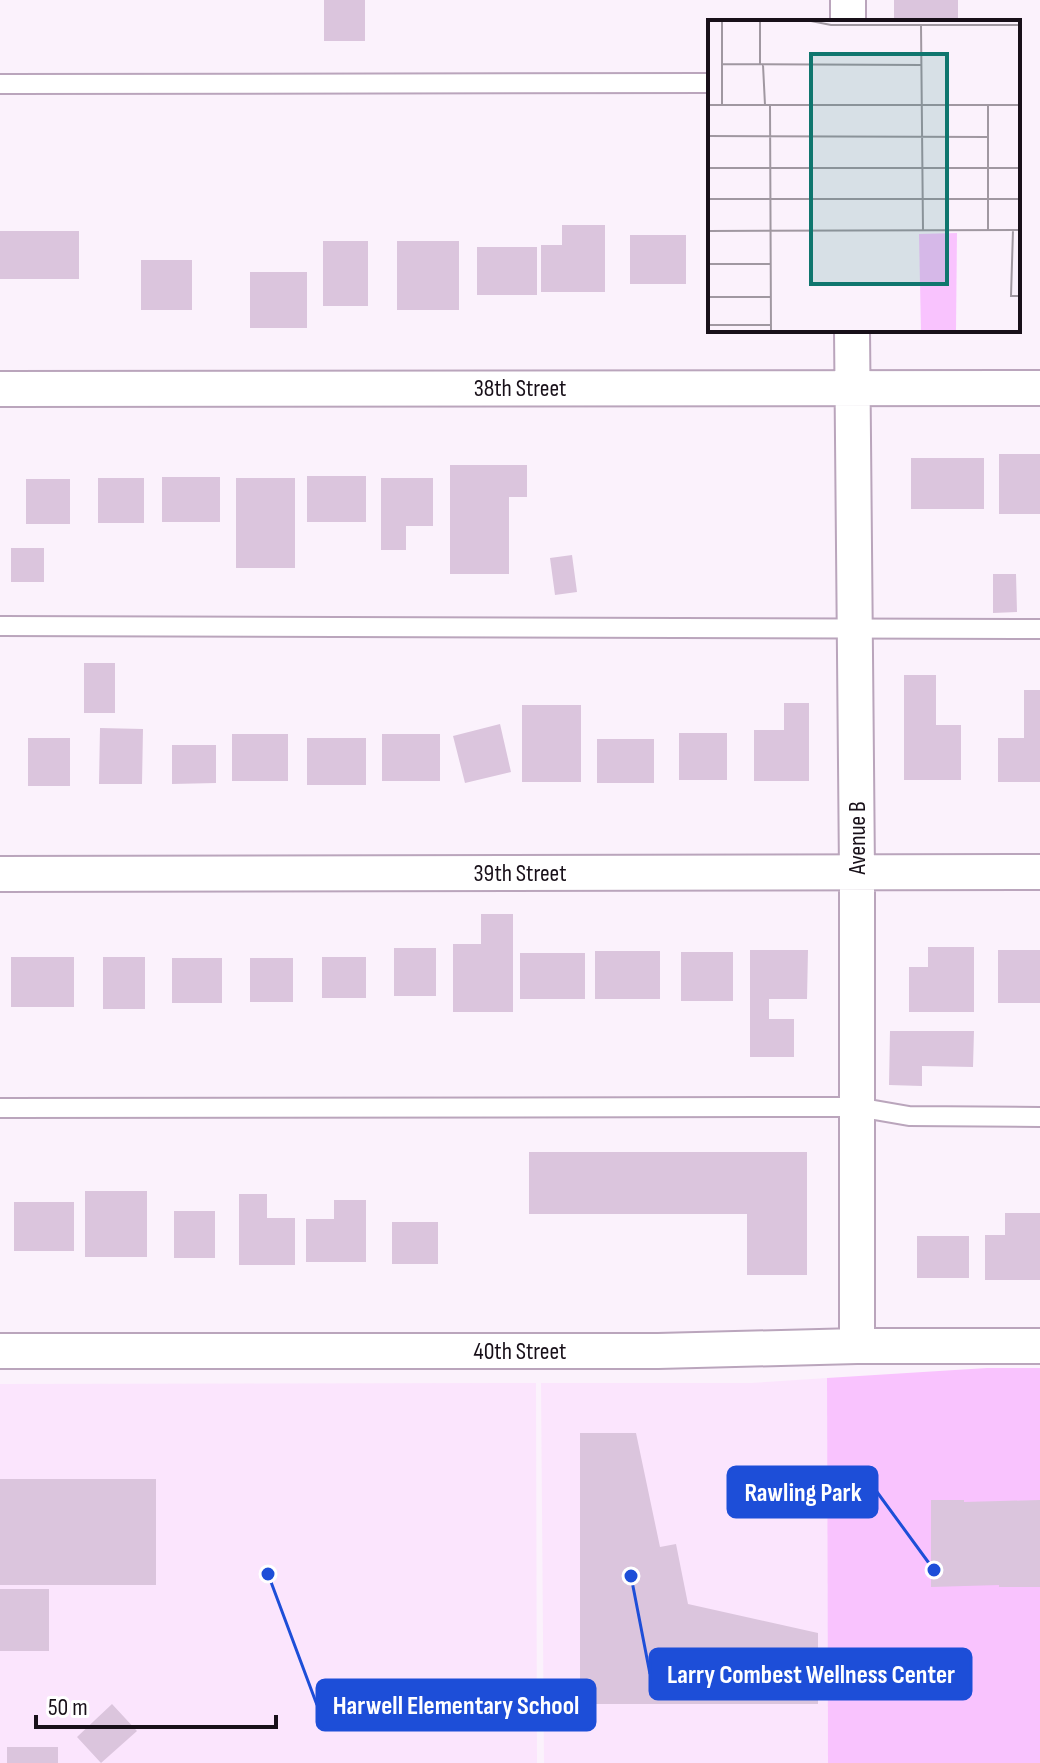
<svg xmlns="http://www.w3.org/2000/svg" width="1040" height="1763" font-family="'Sofia Sans Condensed',sans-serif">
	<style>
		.built { fill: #fbe5fd }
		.green { fill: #f9c3fe }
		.building { fill: #dbc5dd }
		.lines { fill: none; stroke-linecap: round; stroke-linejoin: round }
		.lane-casing { stroke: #baa5bc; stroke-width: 22 }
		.street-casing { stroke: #baa5bc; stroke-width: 38 }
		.lane { stroke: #fff; stroke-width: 18 }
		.street { stroke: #fff; stroke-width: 34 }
		.labels { text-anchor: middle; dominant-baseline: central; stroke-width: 6; stroke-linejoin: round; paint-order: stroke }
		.street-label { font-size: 24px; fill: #181019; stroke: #fff }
		.inset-road { fill: none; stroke: #a098a1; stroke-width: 2 }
		.view { fill: #0f766e; fill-opacity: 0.15; stroke: #0f766e; stroke-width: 4 }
		.inset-edge { fill: none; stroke: #181019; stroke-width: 4 }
		.leader { fill: none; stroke: #1d4ed8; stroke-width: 3 }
		.callout-dot { fill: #1d4ed8; stroke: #fff; stroke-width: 3 }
		.callout { fill: #1d4ed8; stroke: #1d4ed8; stroke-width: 3 }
		.callout-label { font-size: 26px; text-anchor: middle; font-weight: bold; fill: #fff }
	</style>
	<rect width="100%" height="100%" fill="#fbf2fc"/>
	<path class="built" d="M827,1378L828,1763H544L541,1383H751Z
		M536,1383L537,1763H0V1384Z"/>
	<path class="green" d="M987,1368H1040V1763H828L827,1378Z"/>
	<path class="building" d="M324,0H365V41H324Z
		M894,0H958V22H894Z
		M562,225H605V292H541V245H562Z
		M0,231H79V279H0Z
		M630,235H686V284H630Z
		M323,241H368V306H323Z
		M397,241H459V310H397Z
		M477,247H537V295H477Z
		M141,260H192V310H141Z
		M250,272H307V328H250Z
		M999,454H1040V514H999Z
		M911,458H984V509H911Z
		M450,465H527V497H509V574H450Z
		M307,476H366V522H307Z
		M162,477H220V522H162Z
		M98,478H144V523H98Z
		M236,478H295V568H236Z
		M381,478H433V526H406V550H381Z
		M26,479H70V524H26Z
		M11,548H44V582H11Z
		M572,555L577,592L555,595L550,558Z
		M993,574H1016L1017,612L993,613Z
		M84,663H115V713H84Z
		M904,675H936V725H961V780H904Z
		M1024,690H1040V782H998V738H1024Z
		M784,703H809V781H754V730H784Z
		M522,705H581V782H522Z
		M500,724L511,772L465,783L453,736Z
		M100,728L143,729L142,784H99Z
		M679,733H727V780H679Z
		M232,734H288V781H232Z
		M382,734H440V781H382Z
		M28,738H70V786H28Z
		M307,738H366V785H307Z
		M597,739H654V783H597Z
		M172,745H216V783L172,784Z
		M481,914H513V1012H453V944H481Z
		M928,947H974V1012H909V967H928Z
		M394,948H436V996H394Z
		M750,950H808L807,999H769V1019H794V1057H750Z
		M998,950H1040V1003H998Z
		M595,951H660V999H595Z
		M681,952H733V1001H681Z
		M520,953H585V999H520Z
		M11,957H74V1007H11Z
		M103,957H145V1009H103Z
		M322,957H366V998H322Z
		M172,958H222V1003H172Z
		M250,958H293V1002H250Z
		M890,1031H974L973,1067L922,1066V1086L889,1085Z
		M529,1152H807V1275H747V1214H529Z
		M85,1191H147V1257H85Z
		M239,1194H267V1218H295V1265H239Z
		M334,1200H366V1262H306V1219H334Z
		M14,1202H74V1251H14Z
		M174,1211H215V1258H174Z
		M1005,1213H1040V1280H985V1235H1005Z
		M392,1222H438V1264H392Z
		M917,1236H969V1278H917Z
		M580,1433H636L660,1547L676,1544L688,1604L818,1633V1704H580Z
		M0,1479H156V1585H0Z
		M931,1500H964V1502L1040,1500V1587H999V1585L931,1587Z
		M0,1589H49V1651H0Z
		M112,1704L137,1731L101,1763L77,1737Z
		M7,1747H58V1763H7Z"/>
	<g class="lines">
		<g class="lane-casing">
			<path id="lane" d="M0,84L710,83
				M0,626L1040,629
				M0,1108L857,1107L909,1116L1040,1117"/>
		</g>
		<g class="street-casing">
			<path id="street" d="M848,0V22
				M852,330L857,872V1346
				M0,389L1040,388
				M0,874L1040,872
				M0,1351H658L857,1346H1040"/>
		</g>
		<use href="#lane" class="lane"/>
		<use href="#street" class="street"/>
	</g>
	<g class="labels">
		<g class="street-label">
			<text x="520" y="388">38th Street</text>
			<text transform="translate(857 838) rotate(-90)">Avenue B</text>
			<text x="520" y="873">39th Street</text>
			<text x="520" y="1351">40th Street</text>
		</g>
	</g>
	<g transform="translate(708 20)">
		<rect width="312" height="312" fill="#fbf2fc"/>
		<path d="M249,213L248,311H213L211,214Z" fill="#f9c3fe"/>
		<path class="inset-road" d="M14,1V85M103,1L123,5H312M213,5L215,210M14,44L214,45M52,44V1M55,45L57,85M0,85H312M62,85L63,311M280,85V210M0,116L280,117M0,148H312M0,179H312M305,210L303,276H312M0,211L312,210M0,244H63M0,277H63M0,305H63"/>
		<path class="view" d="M103,34H239V264H103Z"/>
		<rect width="312" height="312" class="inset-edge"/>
	</g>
	<path class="leader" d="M934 1570L877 1492M631 1576L650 1674M268 1574L317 1705"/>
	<g class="callout-dot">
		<circle cx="934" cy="1570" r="8"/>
		<circle cx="631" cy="1576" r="8"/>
		<circle cx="268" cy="1574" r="8"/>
	</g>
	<g class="callout">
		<rect x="728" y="1467" width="149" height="50" rx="8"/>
		<rect x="650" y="1649" width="321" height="50" rx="8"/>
		<rect x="317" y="1680" width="278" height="50" rx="8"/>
	</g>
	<g class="callout-label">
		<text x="803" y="1501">Rawling Park</text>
		<text x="811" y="1683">Larry Combest Wellness Center</text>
		<text x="456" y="1714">Harwell Elementary School</text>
	</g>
	<path d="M36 1715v12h240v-12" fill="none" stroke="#181019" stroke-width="4"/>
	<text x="48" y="1715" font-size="24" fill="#181019" stroke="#ffffff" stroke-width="6" paint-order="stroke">50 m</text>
</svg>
